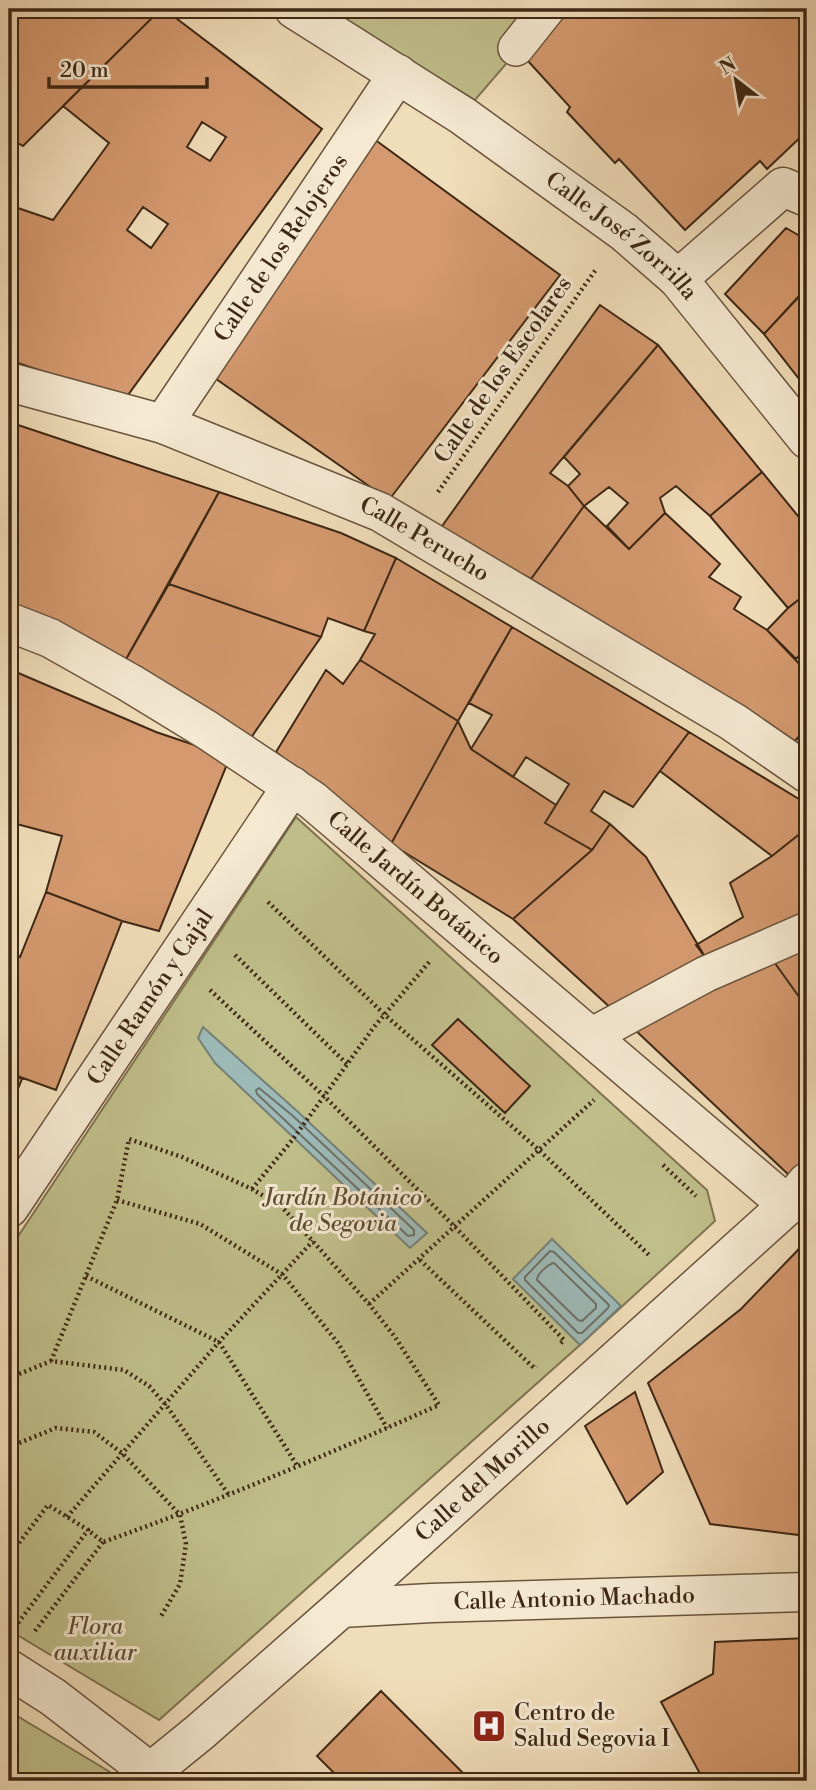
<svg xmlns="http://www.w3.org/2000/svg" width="816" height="1790" font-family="'Libre Bodoni',serif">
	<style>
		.green { fill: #c0bf8b; stroke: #7f7450; stroke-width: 2 }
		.water { fill: #9dbab8; stroke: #778077; stroke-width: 2 }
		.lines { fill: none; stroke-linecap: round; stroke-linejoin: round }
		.shore { stroke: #6e7166; stroke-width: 2 }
		.building { fill: #d4996e; stroke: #3e2815; stroke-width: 2; fill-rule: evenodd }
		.pedestrian-casing { stroke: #6a553e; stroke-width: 38 }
		.minor-casing { stroke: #6a553e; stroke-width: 41 }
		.tertiary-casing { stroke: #6a553e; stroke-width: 41 }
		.path { stroke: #3e2815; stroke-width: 4.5; stroke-dasharray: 2 3.5; stroke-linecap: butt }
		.pedestrian { stroke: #f5e9d2; stroke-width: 35 }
		.minor { stroke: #f5e9d2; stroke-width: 38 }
		.tertiary { stroke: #f5e9d2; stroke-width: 38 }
		.labels { text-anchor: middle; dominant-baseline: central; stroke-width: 6; stroke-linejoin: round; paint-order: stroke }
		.street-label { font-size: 23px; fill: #3e2815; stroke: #f5e9d2 }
		.park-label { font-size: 23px; font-style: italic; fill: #5e4e32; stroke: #f5e9d2 }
		.poi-label { font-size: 23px; fill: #3e2815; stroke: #f5e9d2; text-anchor: start }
	</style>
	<rect width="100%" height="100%" fill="#f0ddb9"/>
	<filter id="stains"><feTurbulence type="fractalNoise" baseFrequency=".00286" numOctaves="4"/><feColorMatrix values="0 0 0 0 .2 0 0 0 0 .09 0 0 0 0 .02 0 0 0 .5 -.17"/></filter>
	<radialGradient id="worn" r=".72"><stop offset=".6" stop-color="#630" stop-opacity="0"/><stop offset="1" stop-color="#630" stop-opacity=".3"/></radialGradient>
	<path class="green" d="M326,9H561L518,50L475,100Z
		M296,817L707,1190L715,1221L580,1345L159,1720L9,1630V1250Z
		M9,1711L110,1772L120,1781H9Z"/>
	<path class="water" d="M203,1027L297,1111L427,1233L410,1248L215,1063L198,1038Z
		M552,1239L621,1306L580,1345L513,1279Z"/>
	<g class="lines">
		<path class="shore" d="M259,1088L293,1116L414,1230V1235L408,1236L257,1094L256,1090Z
			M550,1251L554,1252L609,1305L608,1308L582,1333H578L525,1280V1277Z
			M554,1263L596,1304V1308L582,1321L578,1320L537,1280C537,1274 548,1264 554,1263Z"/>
	</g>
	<path class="building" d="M9,9H161L23,146L9,138Z
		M161,9H164L322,129L125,399L9,360V205L53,220L109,143L63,106ZM202,122L226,137L210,161L187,147ZM143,207L168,224L151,248L127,230Z
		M561,9H807V131L767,169L760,161L685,230L619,159L615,163L567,112L570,107L518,50Z
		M374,139L560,275L389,500L209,374Z
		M786,228L807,240V288L764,334L725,294Z
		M807,288V301L800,295Z
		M800,295L807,301V389L764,334Z
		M600,305L658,345L550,473L568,486L584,506L531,579L440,529Z
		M658,345L762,472L710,516L676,486L660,498L665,513L629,549L607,526L628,503L609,487L584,506L568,486L580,474L564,457Z
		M9,422L219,492L125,661L9,614Z
		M762,472L807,527V593L788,608L710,516Z
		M219,492L341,533L396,558L364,631L328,618L321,637L169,584Z
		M584,506L629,549L665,513L720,564L709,577L741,597L734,609L767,630L807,672V728L789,747L667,661L531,579Z
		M396,558L512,627L458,721L360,660L375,634L364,631Z
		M169,584L321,637L248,742L125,661Z
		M807,593V647L796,659L767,630L788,608Z
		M512,627L689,732L633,807L604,791L591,811L610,824L592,850L545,823L569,784L526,757L513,777L471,749L492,715L469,703Z
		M360,660L458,721L391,844L276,752L326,670L343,684Z
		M9,669L156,732L230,757L159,931L122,921L46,892L62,836L9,822Z
		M458,721L471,749L556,805L545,823L592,850L513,919L391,844Z
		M807,728V757L789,747Z
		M689,732L807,804V828L772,856L660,771Z
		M610,824L646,857L705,957L613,1010L513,919L592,850Z
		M807,828V920L705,957L696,945L743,917L730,883L772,856Z
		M46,892L122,921L56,1090L9,1073V953L20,957Z
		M807,945V1008L772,959Z
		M772,959L807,1008V1159L791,1177L633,1028Z
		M458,1019L530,1086L505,1113L432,1045Z
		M9,1073L22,1079L9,1110Z
		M807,1237V1536L710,1524L648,1383L741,1309L797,1251Z
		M635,1392L663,1472L627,1504L585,1426Z
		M807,1638V1781H704L661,1702L713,1674L715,1642Z
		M381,1691L471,1781H342L317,1756Z"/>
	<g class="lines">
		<g class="pedestrian-casing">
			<path id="pedestrian" d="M516,48L547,9
				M589,1037L706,974L807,930"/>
		</g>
		<g class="minor-casing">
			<g id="minor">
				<path d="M678,279L783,187L807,197"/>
				<path id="s1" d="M9,382L163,424L380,512L733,722L807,773"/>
				<path id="s2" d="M163,424L398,74"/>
				<path id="s3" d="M9,622L50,638L130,683L207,730L312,800L788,1205"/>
				<path id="s4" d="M9,1208L292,786"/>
				<path id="s5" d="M341,1608L788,1205L807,1182"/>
				<path d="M9,1669L53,1697L162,1781"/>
			</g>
		</g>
		<g class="tertiary-casing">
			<g id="tertiary">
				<path id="s6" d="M294,9L463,116L624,232L678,279L807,439"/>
				<path id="s7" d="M152,1771L200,1732L341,1608L431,1603L807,1592"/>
			</g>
		</g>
		<path class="path" d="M438,492L597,268
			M268,902L385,1015L539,1150L649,1255
			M235,955L347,1064
			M210,990L325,1097L455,1227L564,1340L560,1344
			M663,1165L696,1196
			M252,1189L293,1139L374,1027L430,961
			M117,1200L200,1224L283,1275L338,1343L387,1428
			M420,1260L534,1368L536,1366
			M86,1276L219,1342L298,1467
			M369,1304L594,1100
			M51,1361L117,1200L129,1139L182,1157L252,1189L282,1207L369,1304L395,1337L439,1405C328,1454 217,1502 103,1542L88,1530
			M9,1378L51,1361L124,1370L149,1386L166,1405L229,1495
			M9,1447L56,1428L94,1432L123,1454L180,1515L186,1544L180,1584L160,1618
			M67,1517L219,1342L313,1241
			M9,1556L48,1505L88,1530L18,1623
			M35,1631L103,1542"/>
		<use href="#pedestrian" class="pedestrian"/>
		<use href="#minor" class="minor"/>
		<use href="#tertiary" class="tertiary"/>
	</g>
	<defs>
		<g id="hospital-square" transform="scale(1.75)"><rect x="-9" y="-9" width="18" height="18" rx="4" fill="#8f2418" stroke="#f5e9d2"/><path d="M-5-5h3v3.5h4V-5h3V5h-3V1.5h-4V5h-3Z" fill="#fff"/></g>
	</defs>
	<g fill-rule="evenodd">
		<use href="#hospital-square" x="489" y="1726"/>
	</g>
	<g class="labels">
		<g class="street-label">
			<text stroke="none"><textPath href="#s6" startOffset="399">Calle José Zorrilla</textPath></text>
			<text stroke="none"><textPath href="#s2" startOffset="212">Calle de los Relojeros</textPath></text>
			<text transform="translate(503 370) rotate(-55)">Calle de los Escolares</text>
			<text stroke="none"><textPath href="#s1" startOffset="446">Calle Perucho</textPath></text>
			<text stroke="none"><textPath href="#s3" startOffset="488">Calle Jardín Botánico</textPath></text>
			<text stroke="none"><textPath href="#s4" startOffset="254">Calle Ramón y Cajal</textPath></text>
			<text stroke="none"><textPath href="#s5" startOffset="191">Calle del Morillo</textPath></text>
			<text stroke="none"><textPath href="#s7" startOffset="483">Calle Antonio Machado</textPath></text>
		</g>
		<g class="park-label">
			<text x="343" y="1198">Jardín Botánico<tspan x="343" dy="26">de Segovia</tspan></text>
			<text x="95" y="1627">Flora<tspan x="95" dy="26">auxiliar</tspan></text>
		</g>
		<g class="poi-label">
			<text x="514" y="1713">Centro de<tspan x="514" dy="26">Salud Segovia I</tspan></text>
		</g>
	</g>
	<rect width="816" height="1790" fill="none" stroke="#f0ddb9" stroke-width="35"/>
	<rect x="10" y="10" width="795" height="1769" fill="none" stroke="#3e2815" stroke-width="3.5"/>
	<rect x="18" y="18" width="781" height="1755" fill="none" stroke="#3e2815" stroke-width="2"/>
	<g transform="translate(736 80) rotate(329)" stroke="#f5e9d2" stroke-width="5" paint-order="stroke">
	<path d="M0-5L12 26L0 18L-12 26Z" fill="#3e2815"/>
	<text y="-10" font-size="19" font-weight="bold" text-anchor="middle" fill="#3e2815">N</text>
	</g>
	<path d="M49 77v10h158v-10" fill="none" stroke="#3e2815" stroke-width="3.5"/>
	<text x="60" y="77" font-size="21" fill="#3e2815" stroke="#f5e9d2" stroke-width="5" paint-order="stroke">20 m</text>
	<rect width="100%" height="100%" filter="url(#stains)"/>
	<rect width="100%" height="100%" fill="url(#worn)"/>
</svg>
